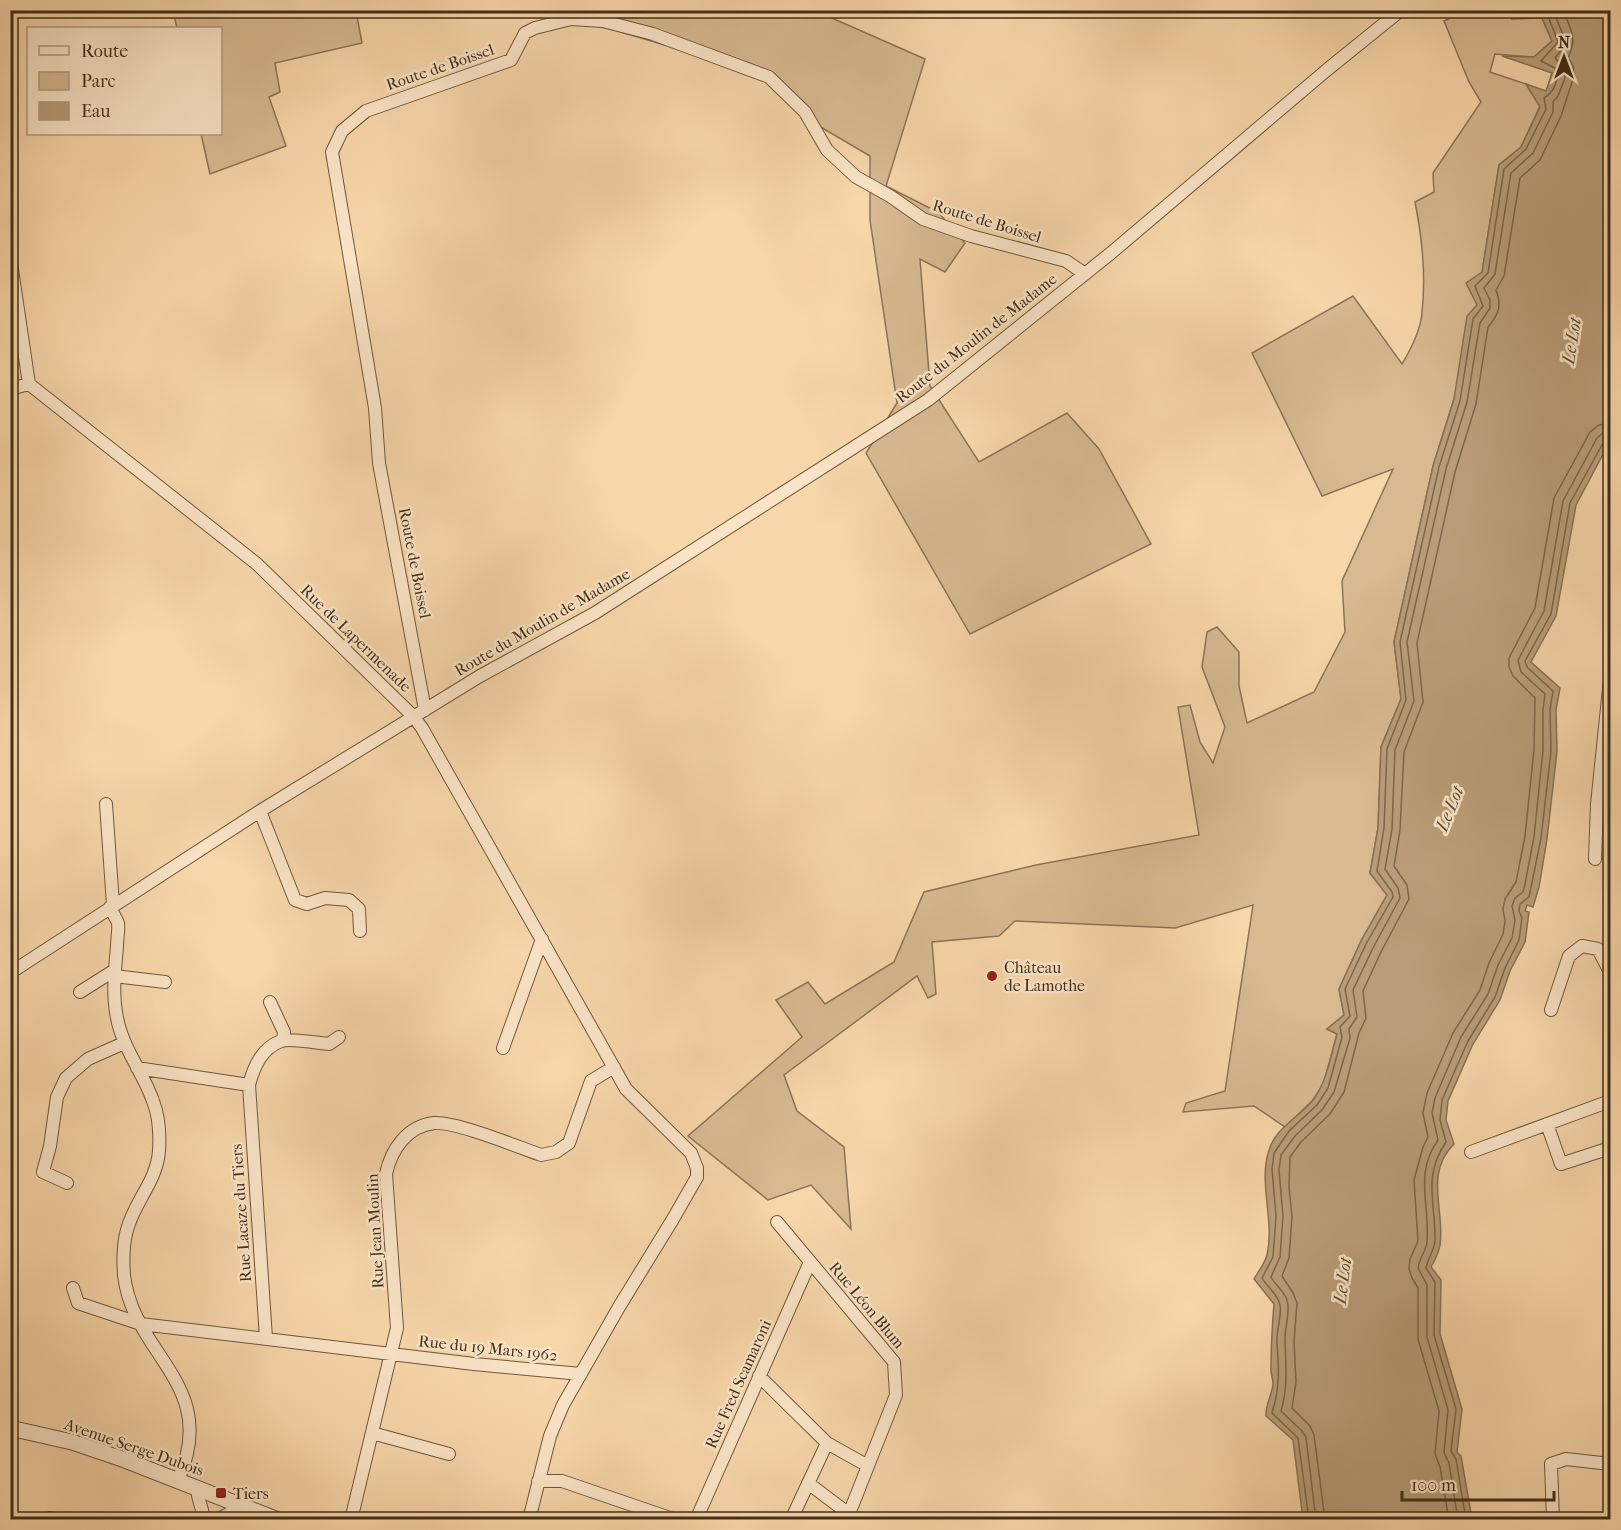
<svg xmlns="http://www.w3.org/2000/svg" width="1621" height="1530" font-family="'IM FELL French Canon',serif">
	<style>
		.green { fill: #d8b991; stroke: #8d7455; stroke-width: 1.5 }
		.water { fill: #b99d78; stroke: #897152; stroke-width: 1.5 }
		.lines { fill: none; stroke-linecap: round; stroke-linejoin: round }
		.shore { stroke: #7e6648; stroke-width: 1.5 }
		.minor-casing { stroke: #6f583d; stroke-width: 14 }
		.tertiary-casing { stroke: #6f583d; stroke-width: 17 }
		.minor { stroke: #fae4c7; stroke-width: 12 }
		.tertiary { stroke: #fae4c7; stroke-width: 15 }
		.poi-dot { fill: #8f2418; stroke: #fae4c7; stroke-width: 2 }
		.labels { text-anchor: middle; dominant-baseline: central; stroke-width: 5; stroke-linejoin: round; paint-order: stroke }
		.street-label { font-size: 16px; fill: #422e19; stroke: #fae4c7 }
		.poi-label { font-size: 16px; fill: #422e19; stroke: #fae4c7; text-anchor: start }
		.water-label { font-size: 18px; font-style: italic; fill: #604a31; stroke: #fae4c7 }
	</style>
	<rect width="100%" height="100%" fill="#f7d6a9"/>
	<filter id="stains"><feTurbulence type="fractalNoise" baseFrequency=".00333" numOctaves="4"/><feColorMatrix values="0 0 0 0 .2 0 0 0 0 .09 0 0 0 0 .02 0 0 0 .5 -.17"/></filter>
	<radialGradient id="worn" r=".72"><stop offset=".6" stop-color="#630" stop-opacity="0"/><stop offset="1" stop-color="#630" stop-opacity=".3"/></radialGradient>
	<path class="green" d="M572,10L826,11L825,15L925,59L886,186L938,212L965,243L945,272L920,259L930,386L979,462L1067,413L1099,449L1151,544L970,634L866,453L897,403L870,220V156L812,122L776,78L614,30L570,20Z
		M1468,10L1526,11L1513,18H1542L1552,41L1534,57L1495,54L1490,72L1526,84L1540,106L1521,147L1499,165L1477,305L1454,399L1433,466L1394,642L1401,699L1381,747L1378,828L1370,873L1387,895L1361,941L1339,989L1344,1015L1327,1029L1337,1034L1323,1085L1312,1101L1285,1127L1254,1106L1183,1112L1186,1103L1225,1091L1253,905L1175,928L1015,921L999,936L932,942L936,994L928,998L917,976L784,1075L797,1111L844,1147L851,1229L811,1185L768,1200L688,1136L802,1037L776,1000L808,982L825,1004L894,962L924,892L1036,865L1199,835L1178,707L1190,705L1200,742L1213,763L1225,727L1202,667L1207,632L1217,627L1239,652V686L1247,723L1314,692L1345,632L1342,581L1393,469L1322,496L1252,353L1353,296L1402,364C1411,349 1421,330 1422,312C1426,276 1422,237 1415,202L1434,192L1433,173L1481,102L1469,82L1444,21Z
		M173,11H356L362,43L275,63L280,92L269,97L286,146L210,174L201,134H220V28H177Z"/>
	<path class="water" d="M1526,11H1610V441L1576,505L1556,616L1531,662L1560,688L1556,710L1557,751L1547,839L1539,887L1533,907L1527,905L1525,911L1529,912L1525,942L1510,971L1500,1000L1473,1044L1448,1101L1446,1120L1454,1144C1424,1174 1445,1209 1440,1245C1439,1253 1435,1260 1431,1267L1441,1280L1440,1334L1462,1409L1457,1452L1461,1456L1472,1519H1303L1293,1440L1266,1416C1265,1406 1272,1395 1273,1384C1273,1379 1271,1375 1271,1370C1271,1348 1272,1327 1274,1304L1254,1279C1258,1272 1265,1263 1267,1255C1275,1220 1258,1183 1269,1150C1275,1128 1301,1116 1314,1099C1327,1080 1331,1056 1337,1034L1327,1029L1344,1015L1339,989L1361,941L1387,895L1370,873L1378,828L1381,747L1401,699L1394,642L1433,466L1454,399L1467,316L1477,305L1466,283L1482,272L1499,165L1521,147L1540,107L1526,84L1546,91L1552,73L1502,56L1534,57L1552,41L1542,18L1511,19Z"/>
	<g class="lines">
		<path class="shore" d="M1309,1520L1298,1438L1272,1413C1280,1388 1279,1368 1277,1343C1276,1330 1282,1317 1280,1305C1279,1295 1266,1286 1262,1278L1273,1257L1276,1216L1272,1169L1274,1153L1289,1131L1317,1105L1328,1088L1342,1037L1340,1027L1350,1016L1345,989L1366,944L1393,897L1392,892L1377,871L1384,828L1387,749L1406,700L1400,642L1439,467L1460,401L1473,319L1483,306L1475,286L1488,273L1504,169L1526,149L1546,109L1544,98C1553,93 1561,78 1555,68L1541,61L1558,42L1548,16L1543,13H1530L1528,10
			M1316,1520L1306,1437L1302,1431L1281,1411C1288,1388 1286,1365 1285,1342C1284,1329 1291,1312 1287,1300C1284,1291 1275,1285 1271,1277L1280,1257L1283,1216L1279,1170L1281,1155L1295,1136L1322,1110L1334,1092L1350,1038L1349,1029L1357,1017L1353,990L1373,948L1400,898L1398,888L1385,869L1392,829L1395,750L1414,701L1407,642L1446,469L1467,402L1480,323L1490,308V300L1484,288L1495,274L1511,173L1533,153L1553,112V102L1558,96L1565,78L1564,68L1555,58L1563,48L1565,40L1553,10
			M1325,1520L1314,1435L1310,1426L1292,1408L1296,1382L1294,1341L1297,1303L1293,1293L1282,1276L1289,1258L1292,1217L1289,1187L1290,1157L1301,1142L1330,1114L1344,1092L1359,1033L1366,1018L1363,991L1381,952L1409,899L1407,885L1394,866L1400,830L1404,752L1423,702L1417,643L1455,472L1476,404L1488,327C1499,314 1502,306 1496,290L1504,276L1520,178L1540,160L1561,116L1574,76L1573,66L1568,57C1578,40 1570,27 1563,10
			M1449,1520L1440,1467L1435,1454L1439,1411L1418,1339V1288L1412,1278L1409,1269L1410,1259L1418,1241L1414,1180L1423,1147L1428,1137L1423,1113L1427,1093L1453,1033L1480,990L1489,963L1503,934L1505,921L1503,909L1505,899L1516,882L1525,836L1534,750L1535,698L1513,676L1509,667V658L1535,608L1554,498L1590,432L1599,425L1610,423
			M1458,1520L1449,1463L1444,1453L1448,1410L1427,1337V1285L1418,1268C1419,1258 1427,1251 1427,1241C1430,1205 1414,1173 1438,1140L1432,1113L1435,1098L1461,1037L1488,994L1498,965L1512,938L1515,920L1512,906L1515,898L1523,892L1525,884L1534,837L1543,750V709L1545,694L1521,672L1518,660L1544,611L1563,501L1597,438L1603,433L1610,432
			M1466,1520L1456,1459L1451,1451L1456,1409L1434,1335L1435,1282L1426,1268C1428,1258 1434,1251 1435,1241C1436,1203 1422,1177 1446,1142L1440,1120L1442,1100L1468,1041L1495,997L1505,968L1519,940L1522,918L1519,911L1520,904L1529,897L1541,838L1551,751L1550,710L1553,691L1527,667L1525,661L1551,614L1570,503L1603,443L1610,439"/>
		<g class="minor-casing">
			<path id="minor" d="M10,256L29,384
				M29,384L257,564L413,716L422,728L626,1089L691,1153L697,1168V1177L673,1219L619,1307L563,1405L550,1436L529,1520
				M10,389L29,384
				M425,710L379,463L375,408L332,152L342,131L366,111L511,60L525,33L535,28L571,19L603,21L653,34L769,77L805,112L827,150L856,177L890,196L923,219L971,236L1066,261L1085,274
				M106,804L113,905
				M260,811L295,900L307,904L325,898L349,900L359,909L360,931
				M1595,859L1597,804L1610,679
				M110,907C112,912 116,918 118,923C119,930 117,939 117,946C115,970 112,994 117,1018C123,1049 143,1072 153,1101C159,1116 160,1135 159,1151C157,1181 134,1202 127,1230C123,1244 123,1261 124,1275C133,1356 221,1384 178,1480
				M10,973L260,811L480,676L595,613L928,400L1111,253L1328,69L1401,10
				M114,976L165,982
				M80,992L115,970
				M270,1002L284,1032L283,1040
				M1551,1010L1569,956L1582,946L1598,949L1610,972
				M503,1048L542,939
				M137,1068L249,1085
				M1547,1124L1561,1164L1610,1148
				M1471,1152L1610,1101
				M67,1183L43,1172L50,1146L57,1097L66,1078L88,1059L124,1043
				M777,1222L894,1362L896,1395L849,1514L853,1520
				M73,1288L78,1303L141,1324L474,1364L581,1374
				M266,1338L249,1085C254,1066 262,1048 281,1041C290,1038 318,1043 329,1044L339,1037
				M759,1376L827,1443L791,1520
				M372,1433L449,1454
				M827,1443L868,1466
				M538,1481H562L676,1520
				M808,1483L849,1514
				M197,1488C197,1498 203,1509 204,1520
				M50,1520V1518
				M217,1520L243,1506
				M351,1520L397,1328L386,1174C391,1150 407,1126 434,1123C455,1121 518,1147 541,1155L556,1152L569,1143L591,1081L614,1067
				M696,1520L810,1262
				M1553,1520L1551,1464L1566,1459L1610,1464"/>
		</g>
		<g class="tertiary-casing">
			<path id="tertiary" d="M10,1428L72,1442L125,1460L278,1520"/>
		</g>
		<use href="#minor" class="minor"/>
		<use href="#tertiary" class="tertiary"/>
	</g>
	<g class="poi-dot">
		<circle cx="992" cy="976" r="6"/>
		<rect x="215" y="1487" width="12" height="12" rx="3"/>
	</g>
	<g class="labels">
		<g class="street-label">
			<text transform="translate(440 67) rotate(-19)">Route de Boissel</text>
			<text transform="translate(987 221) rotate(17)">Route de Boissel</text>
			<text transform="translate(976 338) rotate(-38)">Route du Moulin de Madame</text>
			<text transform="translate(415 563) rotate(79)">Route de Boissel</text>
			<text transform="translate(542 622) rotate(-30)">Route du Moulin de Madame</text>
			<text transform="translate(356 638) rotate(44)">Rue de Lapermenade</text>
			<text transform="translate(241 1213) rotate(-94)">Rue Lacaze du Tiers</text>
			<text transform="translate(375 1231) rotate(-93)">Rue Jean Moulin</text>
			<text transform="translate(867 1305) rotate(50)">Rue Léon Blum</text>
			<text transform="translate(488 1348) rotate(6)">Rue du 19 Mars 1962</text>
			<text transform="translate(738 1384) rotate(-66)">Rue Fred Scamaroni</text>
			<text transform="translate(134 1447) rotate(19)">Avenue Serge Dubois</text>
		</g>
		<g class="poi-label">
			<text x="1004" y="967">Château<tspan x="1004" dy="18">de Lamothe</tspan></text>
			<text x="233" y="1493">Tiers</text>
		</g>
		<g class="water-label">
			<text transform="translate(1572 341) rotate(-81)">Le Lot</text>
			<text transform="translate(1450 809) rotate(-68)">Le Lot</text>
			<text transform="translate(1343 1281) rotate(-83)">Le Lot</text>
		</g>
	</g>
	<rect width="1621" height="1530" fill="none" stroke="#f7d6a9" stroke-width="36"/>
	<rect x="12" y="12" width="1597" height="1506" fill="none" stroke="#422e19" stroke-width="3"/>
	<rect x="18" y="18" width="1585" height="1494" fill="none" stroke="#422e19" stroke-width="1.5"/>
	<rect x="27" y="27" width="195" height="108" fill="#fae4c7" stroke="#b09b81" stroke-width="1.5"/>
	<rect x="39" y="46" width="30" height="9" fill="#fae4c7" stroke="#b09b81" stroke-width="1.5"/>
	<text x="81" y="57" font-size="18" fill="#422e19">Route</text>
	<rect x="39" y="72" width="30" height="18" fill="#d8b991" stroke="#b09b81" stroke-width="1.5"/>
	<text x="81" y="87" font-size="18" fill="#422e19">Parc</text>
	<rect x="39" y="102" width="30" height="18" fill="#b99d78" stroke="#b09b81" stroke-width="1.5"/>
	<text x="81" y="117" font-size="18" fill="#422e19">Eau</text>
	<g transform="translate(1564 57)" stroke="#fae4c7" stroke-width="4.5" paint-order="stroke">
	<path d="M0-4.5L10 22L0 15L-10 22Z" fill="#422e19"/>
	<text y="-9" font-size="16" font-weight="bold" text-anchor="middle" fill="#422e19">N</text>
	</g>
	<path d="M1402 1491v9h152v-9" fill="none" stroke="#422e19" stroke-width="3"/>
	<text x="1411" y="1491" font-size="18" fill="#422e19" stroke="#fae4c7" stroke-width="4.5" paint-order="stroke">100 m</text>
	<rect width="100%" height="100%" filter="url(#stains)"/>
	<rect width="100%" height="100%" fill="url(#worn)"/>
</svg>
